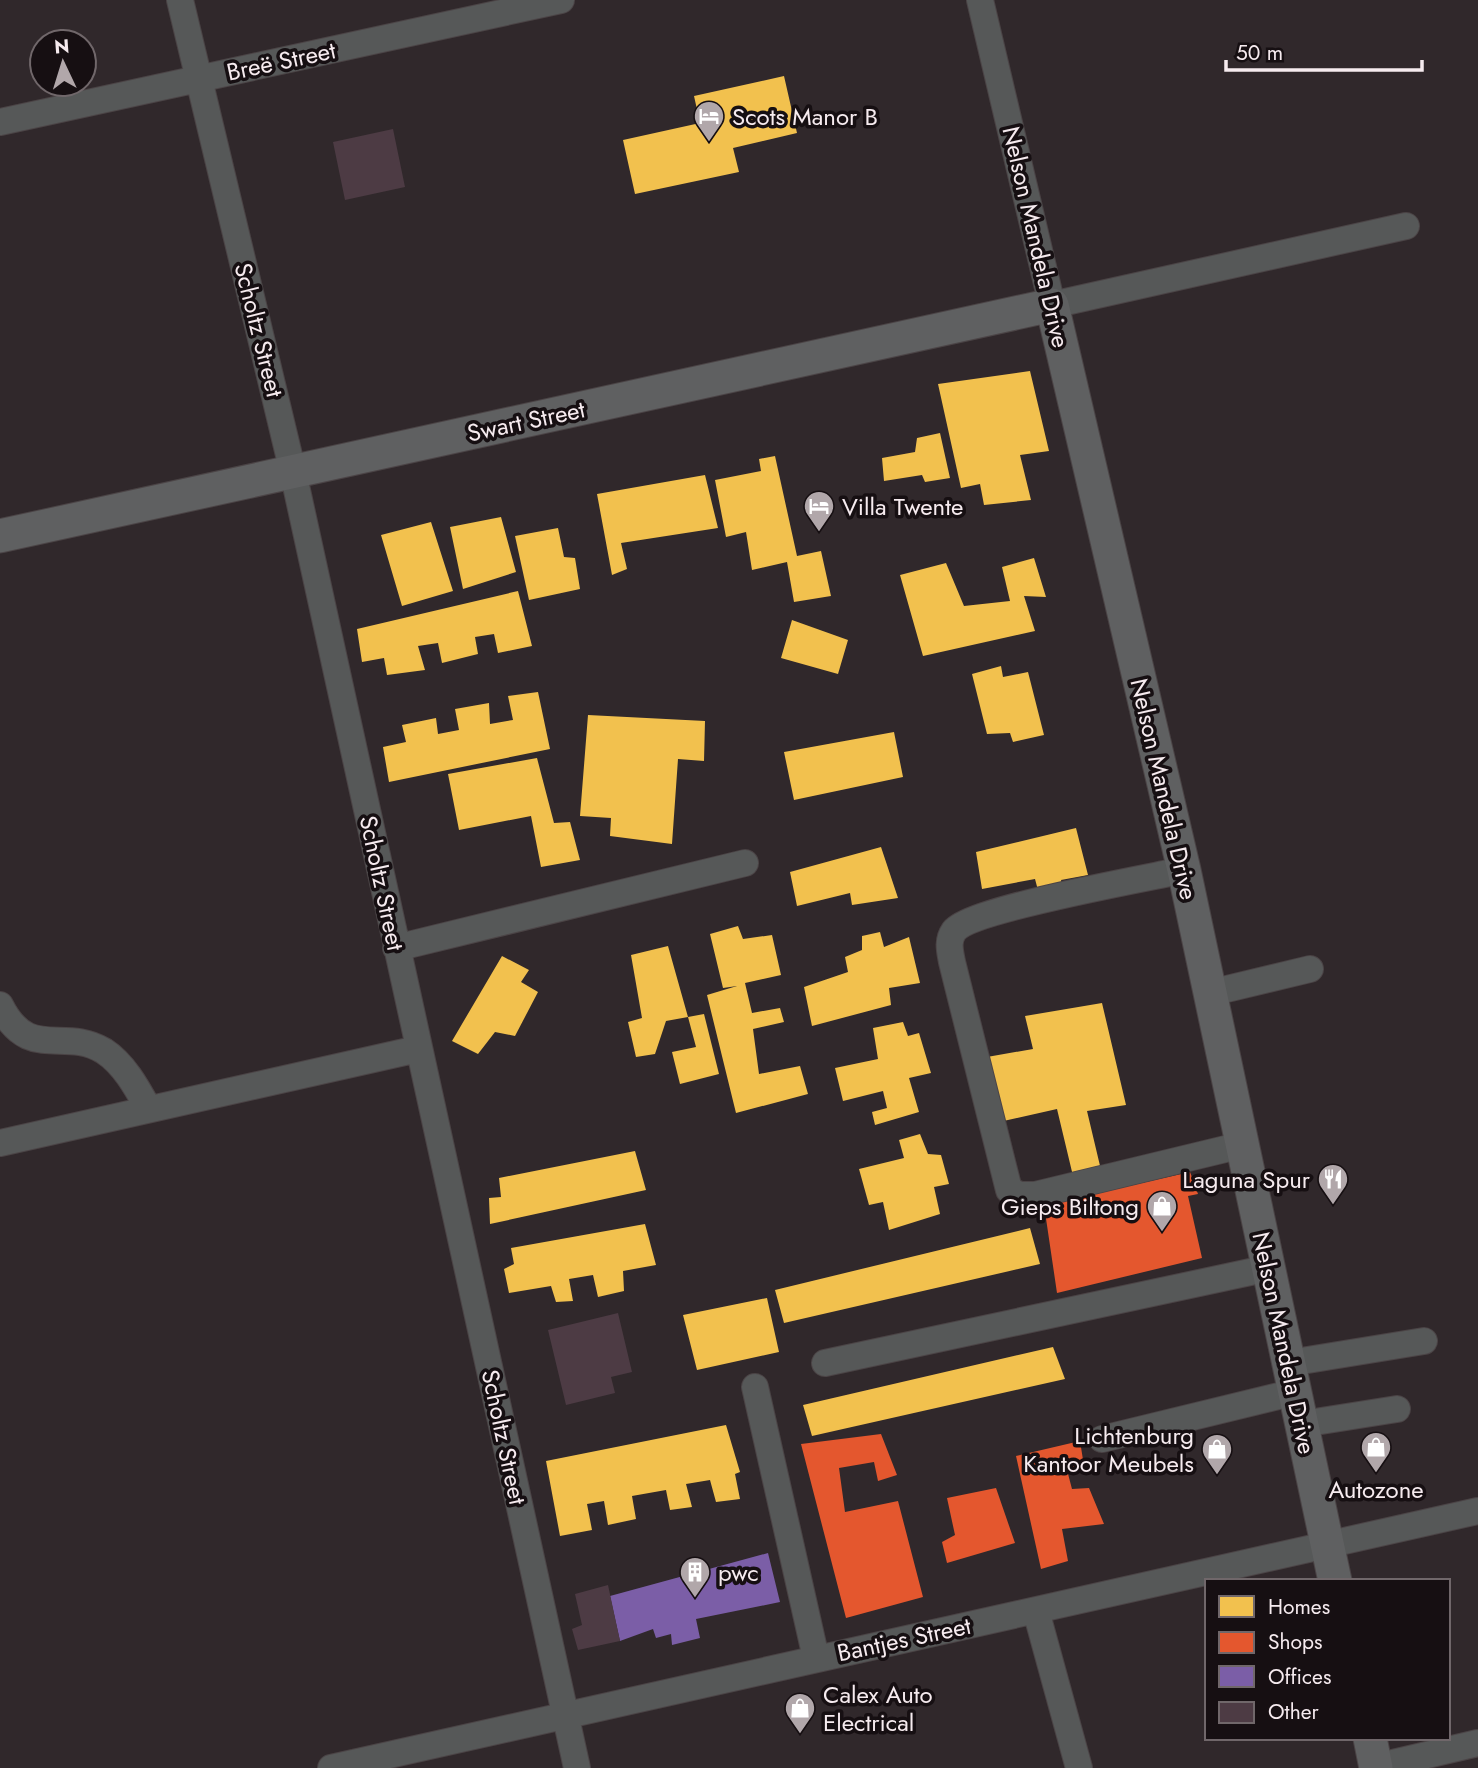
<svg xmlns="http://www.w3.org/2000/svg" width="1478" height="1768" font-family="Jost,sans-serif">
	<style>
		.homes { fill: #f2c14e }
		.shops { fill: #e4572e }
		.offices { fill: #7b5ea7 }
		.building { fill: #4d3b44 }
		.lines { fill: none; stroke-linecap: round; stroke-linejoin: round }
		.minor-casing { stroke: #4b4446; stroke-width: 28 }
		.major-casing { stroke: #4b4446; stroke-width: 35 }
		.minor { stroke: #565858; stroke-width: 26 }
		.major { stroke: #5f6061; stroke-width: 33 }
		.labels { text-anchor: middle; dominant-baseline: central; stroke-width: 7; stroke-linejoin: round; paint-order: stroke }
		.street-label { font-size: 24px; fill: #f6ebef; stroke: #160f12 }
		.poi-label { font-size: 24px; fill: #f6ebef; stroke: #160f12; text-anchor: start }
	</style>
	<rect width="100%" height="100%" fill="#30282b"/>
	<path class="homes" d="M784,76L797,133L733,148L739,172L635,194L623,140L700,123L694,96Z
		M1030,371L1049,451L1020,455L1031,500L984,505L980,484L961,488L938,384Z
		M940,433L950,478L925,482L922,475L884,481L882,458L915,452L917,438Z
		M775,456L797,556L821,551L831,596L794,602L787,562L752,570L746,532L726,537L715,480L761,471L759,459Z
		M705,475L718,528L621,543L627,569L612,575L597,494Z
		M501,517L516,572L463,589L450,527Z
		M431,522L453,591L402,606L381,535Z
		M558,528L564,557L575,558L580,589L529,600L515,536Z
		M1034,558L1046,597L1024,596L1035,631L923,656L900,575L946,563L964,606L1010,601L1002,567Z
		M518,591L532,646L498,653L494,634L475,637L478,654L442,663L438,643L418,646L425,670L387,675L384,658L362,662L357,629Z
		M792,620L848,640L838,674L781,658Z
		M1001,666L1003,677L1028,672L1044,735L1013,742L1010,733L987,734L972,674Z
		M538,692L550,749L389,782L383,747L406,742L402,725L436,718L438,734L459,730L455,709L489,703L490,724L513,720L508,696Z
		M588,715L705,721L704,761L678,759L672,844L610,836L611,818L580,816Z
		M894,732L903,777L794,800L784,752Z
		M537,758L554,823L570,822L580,860L541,867L531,816L459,830L448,774Z
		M1076,828L1088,875L1061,880L1063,888L1039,894L1035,879L982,889L976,852Z
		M881,847L898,898L852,905L850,893L797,906L790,872Z
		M738,926L743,939L772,935L781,975L745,983L752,1013L780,1008L784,1022L753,1029L759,1074L800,1066L808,1094L736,1113L707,995L737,986L723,988L710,934Z
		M880,932L884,947L909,937L920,983L889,988L891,1005L812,1026L804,987L848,972L845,957L862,950V936Z
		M668,946L688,1017L666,1021L655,1054L636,1057L628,1022L642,1018L631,955Z
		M502,956L529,970L521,982L538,992L515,1036L495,1032L478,1054L452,1041Z
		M1102,1003L1126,1105L1087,1111L1101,1170L1073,1176L1057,1109L999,1122L987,1057L1033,1049L1025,1016Z
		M704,1014L719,1074L680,1084L672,1052L696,1047L688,1017Z
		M903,1022L908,1036L919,1033L931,1073L909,1078L919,1112L875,1125L872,1112L887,1108L883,1091L843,1101L835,1068L878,1059L873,1028Z
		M920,1134L928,1154L941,1155L949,1184L934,1187L940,1214L889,1230L883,1202L869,1205L859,1169L904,1158L899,1140Z
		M635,1151L646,1190L490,1224L489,1198L501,1197L499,1178Z
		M645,1224L656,1265L623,1271L624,1291L598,1297L593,1275L569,1279L573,1301L556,1302L551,1286L509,1293L504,1269L514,1264L511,1248Z
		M1030,1228L1040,1264L784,1323L775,1290Z
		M767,1298L779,1352L697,1370L683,1315Z
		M1053,1347L1065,1379L812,1436L803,1405Z
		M726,1425L740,1472L735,1474L740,1499L716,1502L710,1480L686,1484L692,1507L670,1510L666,1490L632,1496L636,1519L608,1525L604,1501L587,1504L592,1530L560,1536L546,1461Z"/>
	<path class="shops" d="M1190,1172L1198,1194L1188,1196L1202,1258L1057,1293L1044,1205Z
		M881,1434L897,1475L878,1481L874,1462L839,1468L845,1512L898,1501L923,1597L846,1618L801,1444Z
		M1080,1441L1084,1466L1067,1470L1072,1489L1089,1488L1104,1524L1062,1529L1068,1561L1041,1569L1016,1456Z
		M996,1488L1015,1543L947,1563L942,1542L955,1535L947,1498Z"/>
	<path class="offices" d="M768,1553L780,1602L696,1619L700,1638L672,1645L671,1634L656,1638L653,1629L620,1641L610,1596Z"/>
	<path class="building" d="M393,129L405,187L345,200L333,142Z
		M618,1313L632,1372L611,1377L615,1393L566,1405L548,1330Z
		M608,1585L620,1641L578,1650L572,1629L582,1625L575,1594Z"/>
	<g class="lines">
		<g class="minor-casing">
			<path id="minor" d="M180,0L293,472L577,1768
				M980,0L1052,305L1406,226
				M0,122L561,0
				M1184,870C1147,878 971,909 954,931C947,941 950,951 952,962L1009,1190L1020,1195H1035L1242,1145
				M396,948L745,863
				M1210,993L1310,969
				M0,1005C29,1063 63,1026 104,1051C124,1064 137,1088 148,1108
				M0,1143L418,1049
				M825,1363L1269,1268
				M1289,1363L1424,1341
				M755,1387L816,1658
				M1302,1424L1397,1409
				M1102,1439L1295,1392
				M1036,1611L1079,1768
				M1376,1767L1478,1743
				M331,1768L1478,1511"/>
		</g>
		<g class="major-casing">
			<path id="major" d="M0,536L1052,305L1184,870L1335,1581
				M1370,1738L1376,1768"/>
		</g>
		<use href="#minor" class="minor"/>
		<use href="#major" class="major"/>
	</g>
	<defs>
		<g id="hotel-pin" transform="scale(1.575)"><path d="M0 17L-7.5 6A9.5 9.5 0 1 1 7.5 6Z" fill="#b1a7aa" stroke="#160f12"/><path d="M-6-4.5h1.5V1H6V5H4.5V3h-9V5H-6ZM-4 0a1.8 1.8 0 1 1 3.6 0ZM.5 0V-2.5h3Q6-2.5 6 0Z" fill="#fff"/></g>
		<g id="restaurant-pin" transform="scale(1.575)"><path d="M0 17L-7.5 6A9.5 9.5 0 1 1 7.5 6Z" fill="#b1a7aa" stroke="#160f12"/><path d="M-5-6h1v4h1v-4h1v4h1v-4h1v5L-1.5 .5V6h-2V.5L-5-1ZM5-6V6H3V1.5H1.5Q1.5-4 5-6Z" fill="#fff"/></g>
		<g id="shop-pin" transform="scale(1.575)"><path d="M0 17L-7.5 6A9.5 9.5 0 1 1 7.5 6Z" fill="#b1a7aa" stroke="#160f12"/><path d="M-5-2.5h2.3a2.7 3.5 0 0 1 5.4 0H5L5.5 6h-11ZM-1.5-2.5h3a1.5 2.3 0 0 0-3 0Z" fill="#fff"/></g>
		<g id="building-pin" transform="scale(1.575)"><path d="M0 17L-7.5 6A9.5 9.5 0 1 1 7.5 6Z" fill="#b1a7aa" stroke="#160f12"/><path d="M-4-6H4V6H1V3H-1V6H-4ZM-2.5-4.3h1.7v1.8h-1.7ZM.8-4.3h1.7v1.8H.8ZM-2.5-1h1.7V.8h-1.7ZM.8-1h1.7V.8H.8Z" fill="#fff"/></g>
	</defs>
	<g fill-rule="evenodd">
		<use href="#hotel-pin" x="709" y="116"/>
		<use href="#hotel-pin" x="819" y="506"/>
		<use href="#restaurant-pin" x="1333" y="1179"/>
		<use href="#shop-pin" x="1162" y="1206"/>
		<use href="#shop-pin" x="1376" y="1447"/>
		<use href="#shop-pin" x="1217" y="1449"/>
		<use href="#building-pin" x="695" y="1572"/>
		<use href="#shop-pin" x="800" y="1708"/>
	</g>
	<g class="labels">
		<g class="street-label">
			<text transform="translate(281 61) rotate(-12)">Breë Street</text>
			<text transform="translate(1036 237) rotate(77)">Nelson Mandela Drive</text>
			<text transform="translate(259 330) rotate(76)">Scholtz Street</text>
			<text transform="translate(526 421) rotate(-12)">Swart Street</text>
			<text transform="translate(1164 789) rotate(77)">Nelson Mandela Drive</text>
			<text transform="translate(382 883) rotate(78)">Scholtz Street</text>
			<text transform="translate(1284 1343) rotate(78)">Nelson Mandela Drive</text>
			<text transform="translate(504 1437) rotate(78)">Scholtz Street</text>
			<text transform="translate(904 1639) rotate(-12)">Bantjes Street</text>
		</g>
		<g class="poi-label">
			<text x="732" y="116">Scots Manor B</text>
			<text x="842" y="506">Villa Twente</text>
			<text x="1310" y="1179" text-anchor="end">Laguna Spur</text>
			<text x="1139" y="1206" text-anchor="end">Gieps Biltong</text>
			<text x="1194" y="1435" text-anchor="end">Lichtenburg<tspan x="1194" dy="28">Kantoor Meubels</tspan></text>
			<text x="1376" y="1489" text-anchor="middle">Autozone</text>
			<text x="718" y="1572">pwc</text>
			<text x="823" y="1694">Calex Auto<tspan x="823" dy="28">Electrical</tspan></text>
		</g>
	</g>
	<rect x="1205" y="1579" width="245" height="161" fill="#160f12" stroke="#70676a" stroke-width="2"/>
	<rect x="1219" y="1596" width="35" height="21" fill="#f2c14e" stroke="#70676a" stroke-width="2"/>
	<text x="1268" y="1614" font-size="21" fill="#f6ebef">Homes</text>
	<rect x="1219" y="1632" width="35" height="21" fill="#e4572e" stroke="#70676a" stroke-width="2"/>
	<text x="1268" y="1649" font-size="21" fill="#f6ebef">Shops</text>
	<rect x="1219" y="1666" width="35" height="21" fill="#7b5ea7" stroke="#70676a" stroke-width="2"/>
	<text x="1268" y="1684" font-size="21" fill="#f6ebef">Offices</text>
	<rect x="1219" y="1702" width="35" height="21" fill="#4d3b44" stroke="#70676a" stroke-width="2"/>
	<text x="1268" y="1719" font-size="21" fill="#f6ebef">Other</text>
	<g transform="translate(63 63) rotate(356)"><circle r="33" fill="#160f12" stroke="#70676a" stroke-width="2"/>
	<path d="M0-5L12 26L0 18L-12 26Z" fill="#b1a7aa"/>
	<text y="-10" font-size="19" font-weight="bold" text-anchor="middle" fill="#f6ebef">N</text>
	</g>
	<path d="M1226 60v10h196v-10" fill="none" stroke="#f6ebef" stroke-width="3.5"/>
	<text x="1236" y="60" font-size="21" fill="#f6ebef" stroke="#160f12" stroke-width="5" paint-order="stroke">50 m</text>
</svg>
